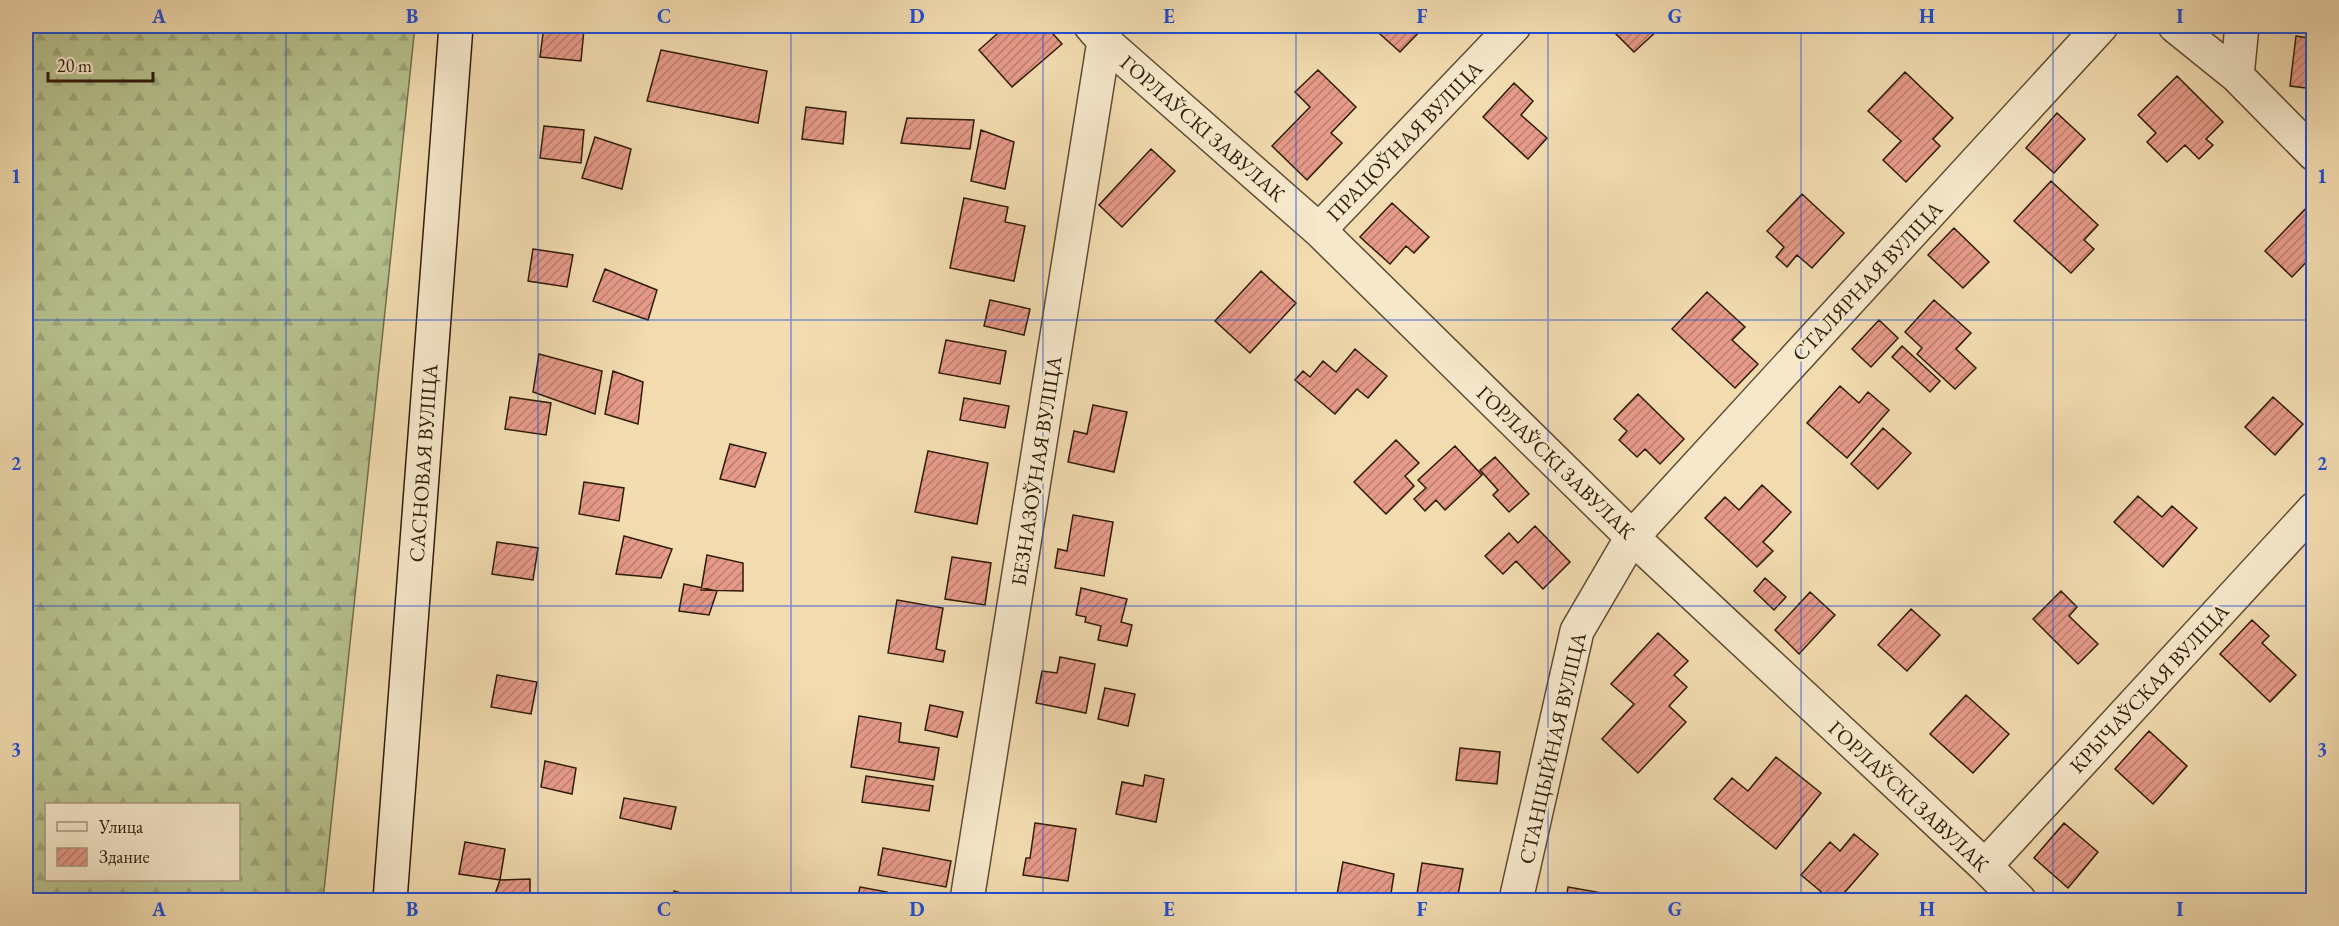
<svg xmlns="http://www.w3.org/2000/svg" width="2339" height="926" font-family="'EB Garamond',serif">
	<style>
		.forest { fill: url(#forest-firs); stroke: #726e4b; stroke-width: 1.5; fill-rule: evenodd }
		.building { fill: url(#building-hatch); stroke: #2e1b08; stroke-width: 1.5 }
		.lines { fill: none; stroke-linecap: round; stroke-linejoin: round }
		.minor-casing { stroke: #5f4b32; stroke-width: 36 }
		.secondary-casing { stroke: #2e1b08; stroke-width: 36 }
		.minor { stroke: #f6e8cb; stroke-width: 33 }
		.secondary { stroke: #f6e8cb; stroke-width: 33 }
		.grid { fill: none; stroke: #1d4ed8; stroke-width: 1.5; stroke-opacity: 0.55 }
		.labels { text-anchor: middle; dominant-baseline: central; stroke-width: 5; stroke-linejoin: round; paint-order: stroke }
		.street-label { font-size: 21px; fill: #2e1b08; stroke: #f6e8cb }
		.neatline { fill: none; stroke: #1d4ed8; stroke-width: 2 }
		.grid-label { font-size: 20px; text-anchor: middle; font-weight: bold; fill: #1d4ed8 }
	</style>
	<defs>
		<pattern id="forest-firs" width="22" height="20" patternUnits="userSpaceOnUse" patternTransform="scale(1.5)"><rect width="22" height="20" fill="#b6c18e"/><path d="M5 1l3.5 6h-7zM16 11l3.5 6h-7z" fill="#9da579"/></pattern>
		<pattern id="building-hatch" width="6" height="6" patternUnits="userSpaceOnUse" patternTransform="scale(1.5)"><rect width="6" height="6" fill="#e69a89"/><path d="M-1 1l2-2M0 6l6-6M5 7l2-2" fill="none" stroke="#bb7d6e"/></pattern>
	</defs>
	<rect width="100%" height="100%" fill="#f1dbaf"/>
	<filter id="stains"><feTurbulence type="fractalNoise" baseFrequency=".00333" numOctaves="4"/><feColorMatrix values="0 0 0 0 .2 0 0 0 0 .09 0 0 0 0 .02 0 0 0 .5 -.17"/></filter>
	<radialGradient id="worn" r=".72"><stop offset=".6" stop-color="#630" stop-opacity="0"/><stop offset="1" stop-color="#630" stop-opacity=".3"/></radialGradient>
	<path class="forest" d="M26,26H415L323,900H26ZM46,804H238V880H46Z"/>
	<path class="building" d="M544,26L584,29L581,61L540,57Z
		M1006,26H1046L1062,44L1012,87L979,50Z
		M1371,26H1425L1400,52Z
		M1608,26H1656L1659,29L1634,52Z
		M2296,36L2314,39V89L2290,86Z
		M661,50L767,71L758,123L647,101Z
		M1318,70L1356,107L1331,133L1342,143L1307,180L1272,146L1310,107L1295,92Z
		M1905,72L1953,118L1933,139L1940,146L1906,182L1883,160L1901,141L1868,111Z
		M2177,76L2223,122L2206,139L2213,145L2199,159L2185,145L2167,162L2147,142L2156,133L2138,115Z
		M1514,83L1533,101L1521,115L1547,138L1528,159L1483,117Z
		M806,107L846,112L843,144L802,139Z
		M2057,113L2085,139L2054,173L2026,148Z
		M907,118L974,120L970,149L901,143Z
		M544,126L584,130L581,163L540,158Z
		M981,130L1014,142L1005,189L971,181Z
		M595,137L631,149L622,189L582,178Z
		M1151,149L1175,171L1122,227L1099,205Z
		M2051,181L2098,225L2084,240L2094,249L2071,273L2014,221Z
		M1802,194L1844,233L1812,268L1797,255L1787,267L1776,257L1784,247L1767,231Z
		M964,198L1008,207L1005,222L1025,226L1014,281L950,268Z
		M2312,202L2314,203V254L2292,277L2265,251Z
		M1392,203L1429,237L1414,253L1406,246L1390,264L1360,237Z
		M1954,228L1989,262L1963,288L1928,255Z
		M533,249L573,255L567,287L528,281Z
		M605,269L657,290L648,320L593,301Z
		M1261,271L1296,303L1250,353L1215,321Z
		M1707,292L1745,327L1732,340L1758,364L1735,388L1672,329Z
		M990,300L1030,309L1024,335L984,326Z
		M1934,300L1971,333L1956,349L1976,368L1955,389L1917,354L1922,348L1905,332Z
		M1879,320L1898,338L1871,367L1852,349Z
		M946,340L1006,351L1000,384L939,373Z
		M1902,346L1940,381L1930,392L1892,357Z
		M1355,349L1387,376L1368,398L1357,389L1335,414L1295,380L1303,371L1310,377L1323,361L1336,372Z
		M539,354L602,371L595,414L533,392Z
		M613,371L643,382L638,424L605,414Z
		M1840,386L1859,403L1868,392L1889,410L1847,458L1807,423Z
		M1638,394L1684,439L1660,464L1645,449L1637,457L1619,440L1627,431L1614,419Z
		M510,397L551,403L546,435L505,429Z
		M2273,397L2303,424L2275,455L2245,427Z
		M964,398L1009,406L1005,428L960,420Z
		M1093,405L1127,412L1114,472L1068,462L1074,431L1087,434Z
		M1883,428L1911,453L1878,489L1851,464Z
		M1396,440L1419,463L1405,476L1414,486L1386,514L1354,482Z
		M730,444L766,453L755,487L720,479Z
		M1455,446L1482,475L1445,510L1436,500L1425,511L1414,499L1426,488L1418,480Z
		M928,451L988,463L977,524L915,512Z
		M1495,457L1529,494L1509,512L1493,495L1498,490L1480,470Z
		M584,482L624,488L619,521L579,514Z
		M1762,485L1791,512L1763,542L1773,551L1757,567L1705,518L1725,497L1739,510Z
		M2138,496L2162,517L2172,506L2197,528L2163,567L2114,522Z
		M1073,515L1113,522L1104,576L1055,568L1058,549L1067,551Z
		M1535,526L1570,562L1543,589L1516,561L1503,574L1485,556L1509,533L1518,543Z
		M624,536L672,549L661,578L616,574Z
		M497,542L538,548L533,580L492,574Z
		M707,555L743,563V591L701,590Z
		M952,557L991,563L985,605L945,599Z
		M1765,578L1786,597L1774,610L1754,591Z
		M684,584L717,591L709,615L679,611Z
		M1081,588L1127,599L1121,622L1132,625L1127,646L1098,640L1101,626L1085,622L1086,617L1076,615Z
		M2061,591L2077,607L2069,616L2098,644L2078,664L2033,619Z
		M1810,592L1835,615L1799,654L1775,630Z
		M897,600L943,608L936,649L945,651L943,662L888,653Z
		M1911,609L1940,635L1907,671L1878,645Z
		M2252,620L2269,636L2262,643L2296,675L2270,702L2220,654Z
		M1658,633L1688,661L1674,675L1687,687L1669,706L1686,722L1638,773L1602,739L1634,704L1611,684Z
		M1060,657L1095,664L1086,713L1036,703L1042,671L1057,673Z
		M497,675L537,682L531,714L491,707Z
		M1105,688L1135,694L1128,726L1098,719Z
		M1966,695L2009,734L1973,773L1930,734Z
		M930,705L963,712L957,737L925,730Z
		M859,716L901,723L899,742L939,748L934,780L851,767Z
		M2149,731L2187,766L2153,804L2115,769Z
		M1460,748L1500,752L1497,784L1456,780Z
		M1776,757L1821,793L1776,849L1714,799L1732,778L1748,791Z
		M545,761L576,768L572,794L541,787Z
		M1145,775L1164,779L1156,822L1116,814L1122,782L1143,786Z
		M866,776L933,786L929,811L862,802Z
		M624,798L676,807L671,829L620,818Z
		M1035,823L1076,829L1068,881L1023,875L1026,858H1030Z
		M2064,823L2098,852L2068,888L2034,858Z
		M1854,834L1878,854L1838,900H1831L1801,875L1830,842L1840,851Z
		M465,842L505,849L500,880L459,874Z
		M883,848L951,861L946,887L878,875Z
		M1343,862L1394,874L1390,900H1336Z
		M1422,863L1463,869L1457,900L1417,894Z
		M530,879V900H493L500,880Z
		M860,887L887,892L885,900H857Z
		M1568,887L1608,894L1607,900H1566Z
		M674,891L691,896V900H672Z"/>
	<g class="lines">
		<g class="minor-casing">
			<path id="minor" d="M1091,26L1104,41L1319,230L1632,537L1985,866L2019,900
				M2175,26L2237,76L2314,154
				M2237,76L2242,26
				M1319,230L1514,26
				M1985,866L2314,509
				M967,900L1104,41
				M1516,900L1577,631L1632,537L2101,26"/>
		</g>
		<g class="secondary-casing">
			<path id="secondary" d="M390,900L456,26"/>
		</g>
		<use href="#minor" class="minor"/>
		<use href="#secondary" class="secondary"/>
	</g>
	<path class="grid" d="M286,26V900M538,26V900M791,26V900M1043,26V900M1296,26V900M1548,26V900M1801,26V900M2053,26V900M26,320H2314M26,606H2314"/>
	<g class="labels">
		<g class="street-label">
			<text transform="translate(1203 128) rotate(41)">ГОРЛАЎСКІ ЗАВУЛАК</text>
			<text transform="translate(1404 141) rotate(-46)">ПРАЦОЎНАЯ ВУЛІЦА</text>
			<text transform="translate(1867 281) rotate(-47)">СТАЛЯРНАЯ ВУЛІЦА</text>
			<text transform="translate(1556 462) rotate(44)">ГОРЛАЎСКІ ЗАВУЛАК</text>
			<text transform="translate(423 463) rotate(-86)">САСНОВАЯ ВУЛІЦА</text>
			<text transform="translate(1036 471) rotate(-81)">БЕЗНАЗОЎНАЯ ВУЛІЦА</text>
			<text transform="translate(2149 688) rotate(-47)">КРЫЧАЎСКАЯ ВУЛІЦА</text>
			<text transform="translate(1552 748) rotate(-77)">СТАНЦЫЙНАЯ ВУЛІЦА</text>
			<text transform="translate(1909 796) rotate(43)">ГОРЛАЎСКІ ЗАВУЛАК</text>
		</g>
	</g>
	<rect width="2339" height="926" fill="none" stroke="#f1dbaf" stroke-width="66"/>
	<rect x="45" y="803" width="195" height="78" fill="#f6e8cb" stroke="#a6967d" stroke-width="1.5"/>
	<rect x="57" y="822" width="30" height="9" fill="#f6e8cb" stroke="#a6967d" stroke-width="1.5"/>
	<text x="99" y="833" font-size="18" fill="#2e1b08">Улица</text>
	<rect x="57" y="848" width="30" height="18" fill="url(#building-hatch)" stroke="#a6967d" stroke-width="1.5"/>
	<text x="99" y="863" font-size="18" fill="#2e1b08">Здание</text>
	<path d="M48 72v9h105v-9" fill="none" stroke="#2e1b08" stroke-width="3"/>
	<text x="57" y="72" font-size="18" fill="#2e1b08" stroke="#f6e8cb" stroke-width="4.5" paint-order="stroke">20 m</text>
	<rect x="33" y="33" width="2273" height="860" class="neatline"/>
	<g class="grid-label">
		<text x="159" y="23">A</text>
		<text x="412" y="23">B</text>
		<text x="664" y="23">C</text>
		<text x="917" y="23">D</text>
		<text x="1169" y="23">E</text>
		<text x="1422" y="23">F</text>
		<text x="1675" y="23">G</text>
		<text x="1927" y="23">H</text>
		<text x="2180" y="23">I</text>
		<text x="16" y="183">1</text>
		<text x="2322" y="183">1</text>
		<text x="16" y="470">2</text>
		<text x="2322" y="470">2</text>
		<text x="16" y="756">3</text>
		<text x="2322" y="756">3</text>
		<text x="159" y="916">A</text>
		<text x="412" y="916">B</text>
		<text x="664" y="916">C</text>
		<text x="917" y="916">D</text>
		<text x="1169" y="916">E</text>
		<text x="1422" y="916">F</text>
		<text x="1675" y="916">G</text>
		<text x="1927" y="916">H</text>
		<text x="2180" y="916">I</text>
	</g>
	<rect width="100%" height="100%" filter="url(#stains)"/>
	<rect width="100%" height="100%" fill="url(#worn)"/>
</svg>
